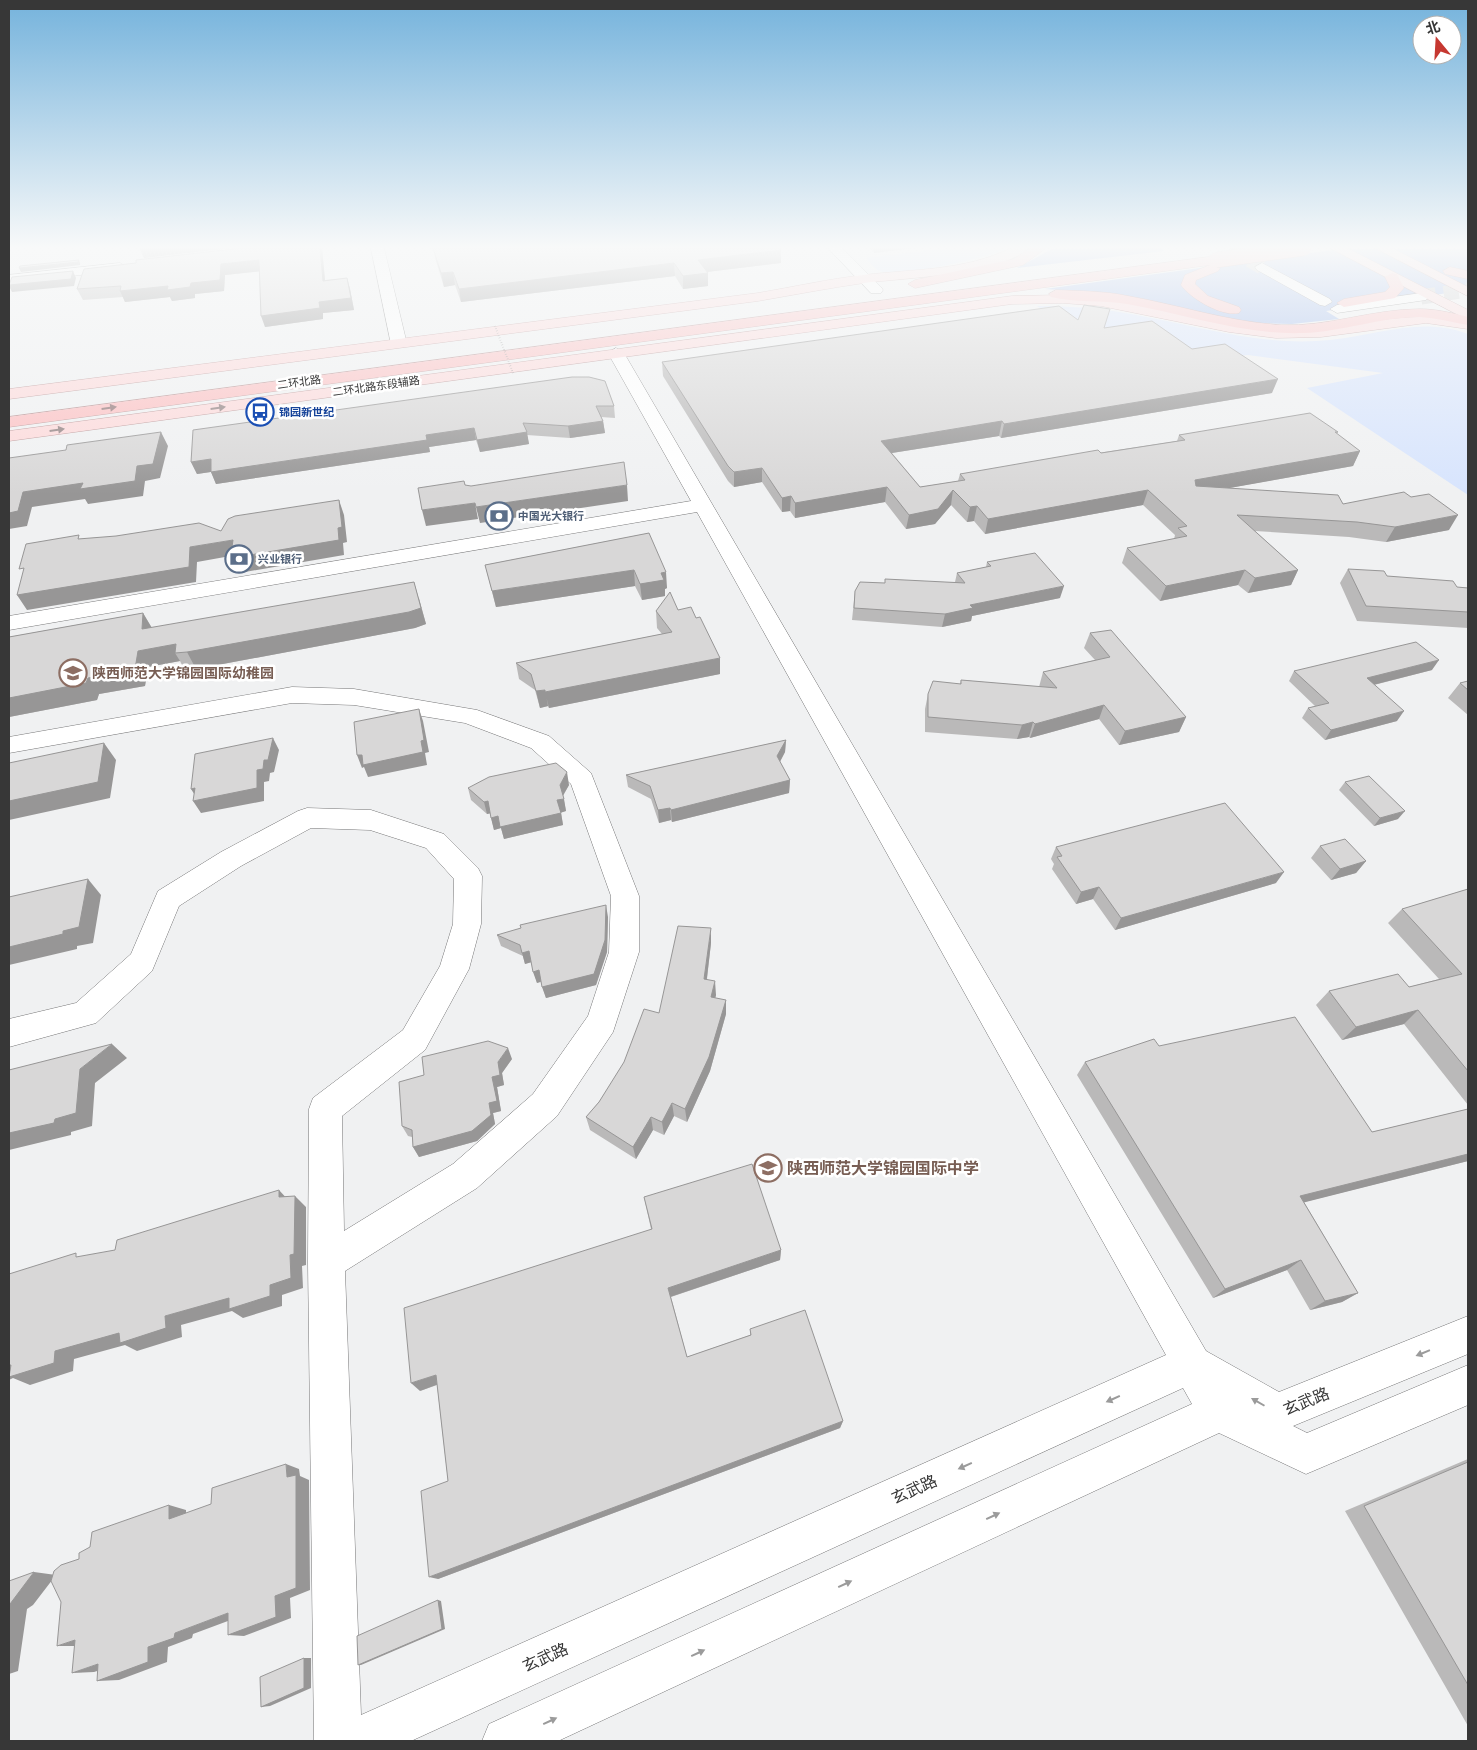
<svg xmlns="http://www.w3.org/2000/svg" width="1477" height="1750" font-family="'IBM Plex Sans','Noto Sans SC',sans-serif">
	<style>
		.green { fill: #d7e4fd }
		.forest { fill: #9db8ec }
		.lines { fill: none; stroke-linecap: round; stroke-linejoin: round }
		.minor-tunnel { stroke: #cbcccd; stroke-width: 15; stroke-dasharray: 15 8; stroke-linecap: butt }
		.minor-casing { stroke: #777778; stroke-width: 1 }
		.major-casing { stroke: #b79091; stroke-width: 1 }
		.highway-casing { stroke: #b79091; stroke-width: 1 }
		.minor { fill: #fff; fill-rule: evenodd }
		.major { fill: #fdd9da; fill-rule: evenodd }
		.highway { fill: #fcc0c2; fill-rule: evenodd }
		.highway-bridge-casing { stroke: #b79091; stroke-width: 16; stroke-linecap: butt }
		.path-bridge { stroke: #8d8e8e; stroke-width: 2; stroke-dasharray: 0.5 2; stroke-linecap: butt }
		.highway-bridge { stroke: #fcc0c2; stroke-width: 15 }
		.wall { fill: #bab9b9 }
		.shaded-wall { fill: #979696 }
		.building { fill: #d8d7d7; stroke: #979696 }
		.oneway { fill: #907576 }
		.oneway2 { fill: #908080 }
		.oneway3 { fill: #9b9b9b }
		.labels { text-anchor: middle; dominant-baseline: central; stroke-width: 5; stroke-linejoin: round; paint-order: stroke }
		.far-street-label { font-size: 11px; fill: #373737; stroke: #fff }
		.far-transit-label { font-size: 11px; font-weight: bold; fill: #164399; stroke: #fff; text-anchor: start }
		.far-service-label { font-size: 11px; font-weight: bold; fill: #4e5e75; stroke: #fff; text-anchor: start }
		.education-label { font-size: 14px; font-weight: bold; fill: #785e54; stroke: #fff; text-anchor: start }
		.near-education-label { font-size: 16px; font-weight: bold; fill: #785e54; stroke: #fff; text-anchor: start }
		.near-street-label { font-size: 16px; fill: #373737; stroke: #fff }
	</style>
	<rect width="100%" height="100%" fill="#f0f1f2"/>
	<path class="green" d="M939,249H1006C985,258 900,278 880,271C874,269 870,262 866,258Z
		M1037,306C1069,306 1100,308 1131,314C1198,326 1262,347 1330,340C1377,335 1422,316 1468,334V495L1307,388L1383,373L1248,355L1237,356L1137,340L1081,335Z"/>
	<path class="forest" d="M1162,248L1164,251L1017,268L1052,249Z
		M1340,249H1468V290L1326,311L1339,319L1292,324L1254,323L1076,291L1045,289Z"/>
	<g class="lines">
		<path class="minor-tunnel" d="M1230,248L1262,267
			M1421,297L1468,290"/>
		<g class="minor-casing">
			<path id="minor" d="M371,248H384L407,344L404,347H394L391,344Z
				M828,248H842L881,287L883,290L881,293H871Z
				M120,263L127,267L125,270L9,283V275Z
				M1262,263L1330,299L1332,302L1325,306L1320,305L1257,270L1255,267Z
				M1421,293L1426,294L1428,297L1426,300L1337,313L1330,309L1337,305Z
				M616,348L624,353L1206,1351L1279,1392L1468,1316V1354L1293,1426L1307,1433L1468,1365V1405L1306,1474L1219,1433L558,1741H482L489,1724L1192,1404L1183,1388L411,1741H314L308,1262L309,1109L313,1098L403,1030L440,966L453,924L454,879L426,848L370,830L311,828L241,866L179,906L152,971L96,1023L9,1047V1019L76,1003L131,954L158,891L221,852L298,811L307,808L371,810L444,834L478,868L482,876L481,924L469,969L425,1050L342,1116L344,1231L453,1164L533,1094L588,1016L609,952L611,896L571,784L531,748L465,723L354,705L292,703L9,753V737L292,687L354,689L477,710L549,736L591,773L639,896V952L613,1032L557,1116L477,1188L345,1271L361,1715L1166,1355L697,512L9,630V616L691,501L608,353Z"/>
		</g>
		<g class="major-casing">
			<path id="major" d="M1011,248H1028C1003,275 902,278 864,283C829,288 793,295 758,301L9,399V389L758,293C793,287 829,279 864,275C913,269 965,271 1011,248Z
				M1330,248H1347L1468,310V320Z
				M1375,248H1392L1468,287V296Z
				M1063,295C1136,297 1204,324 1276,329C1341,333 1403,307 1468,321V329L1426,323L1321,337L1276,338L1229,332L1101,306L1063,303L1012,304L9,441V431L1012,296Z"/>
		</g>
		<g class="highway-casing">
			<path id="highway" d="M1030,248H1046L1023,265L915,288L908,284L915,280L1014,259Z
				M1216,256L1223,260L1214,264L1220,268L1218,271L1196,280L1195,284L1208,296L1239,307L1241,310L1239,313C1222,317 1191,299 1181,285L1185,275L1210,265L9,427V417Z
				M1450,267L1468,271V279L1445,274L1443,271Z
				M1392,273L1397,274L1404,288L1395,298L1344,307L1337,303L1344,299L1385,292L1390,287L1385,277Z
				M1056,290C1080,291 1104,291 1128,296C1179,305 1229,322 1281,325C1328,327 1373,309 1420,309C1436,309 1452,313 1468,317V325C1452,322 1436,318 1420,317C1380,317 1342,332 1303,333C1243,335 1185,314 1127,304C1102,300 1075,303 1051,297L1049,294Z"/>
		</g>
		<use href="#minor" class="minor"/>
		<use href="#major" class="major"/>
		<use href="#highway" class="highway"/>
		<g class="highway-bridge-casing">
			<path id="highway-bridge" d="M1216,260L1304,248"/>
		</g>
		<path class="path-bridge" d="M495,326L513,373"/>
		<use href="#highway-bridge" class="highway-bridge"/>
	</g>
	<path class="wall" d="M243,248H322L325,280L347,278L350,289L354,310L323,313V319L265,327L260,271L225,275L224,291L195,294V298L172,301L170,297L125,302L123,297L83,300L77,289L136,263Z
		M433,248L781,263L707,272L708,286L683,289L675,276L461,302L455,285L444,287L436,261Z
		M869,248H913L874,253Z
		M1078,320L1105,328L1192,349L1272,393L1001,438L999,436L892,453L920,487L958,481L960,474L1177,441L1179,435L1338,432L1337,434L1360,451L1353,466L1229,488L1343,504L1449,530L1386,542L1349,537L1255,531L1298,570L1291,585L1248,593L1238,585L1160,601L1122,563L1127,548L1174,539L1175,535L1143,505L985,534L974,521L967,522L951,505L935,524L906,529L885,502L795,518L790,511L782,512L762,482L734,487L728,481L663,376L662,362Z
		M572,377L614,406L615,418L601,417L603,421L605,433L570,438L527,435L529,444L480,452L476,440L429,447L430,452L216,484L211,472L197,474L191,462Z
		M649,533L667,588L665,589V596L642,600L635,586L496,607L485,565Z
		M987,562L1060,598L972,616L971,621L942,627L852,620L855,591L884,583L955,582L957,573L986,567Z
		M1348,569L1387,576L1457,587L1468,588V628L1357,621L1340,583Z
		M419,598L426,624L415,628L196,669H184L180,661L148,667L145,686L99,694L97,700L9,717V637L143,613L152,628Z
		M678,610L720,674L549,708L548,706L540,708L535,690L519,679L516,663L662,634L657,628L656,611Z
		M1090,633L1186,717L1179,732L1119,745L1099,719L1030,738L1029,737L1017,739L925,732V709L928,694L960,684L961,680L1039,687L1043,672L1095,660L1084,648Z
		M1432,670L1374,685L1397,721L1325,740L1302,718L1308,708L1315,706L1289,681L1294,671Z
		M1468,681V715L1448,698L1460,683Z
		M786,740L785,752L780,762L790,780L789,793L672,822L671,820L659,823L651,799L628,787L626,775Z
		M1345,782L1398,819L1374,826L1339,790Z
		M569,785L563,796L566,811L561,812L563,825L504,839L501,828L494,830L490,813L487,814L471,800L468,788Z
		M1320,846L1366,861L1356,873L1331,880L1311,858Z
		M1056,847L1276,883L1115,930L1093,899L1076,904L1052,869L1054,864L1051,859Z
		M1468,889V1105L1404,1024L1342,1040L1316,1005L1329,991L1409,987L1439,979L1388,923L1402,909Z
		M608,917L607,952L596,985L546,998L541,982L537,983L531,962L525,964L523,956L501,946L497,935Z
		M711,943L707,979L716,995L715,998L726,1000V1014L710,1071L687,1122L674,1116L664,1135L653,1130L636,1159L590,1130L586,1117L599,1102L659,1013Z
		M1159,1046L1372,1132L1468,1109V1161L1304,1202L1358,1293L1342,1302L1310,1310L1287,1270L1213,1298L1077,1075L1085,1062Z
		M512,1059L502,1073L504,1085L497,1087L501,1111L493,1113L495,1124L477,1141L419,1157L413,1147L412,1137L408,1136L402,1126L424,1075Z
		M644,1197L781,1250L780,1260L671,1297L687,1357L750,1335V1329L843,1421L840,1428L438,1579L448,1481L437,1385L420,1391L651,1229Z
		M1468,1459V1726L1345,1511Z"/>
	<path class="shaded-wall" d="M139,248H232L144,258Z
		M320,248H322L326,292L323,281Z
		M874,248H913L874,253Z
		M781,250V263L698,273V260Z
		M79,260L80,263V265L21,272L19,268Z
		M259,260L263,271L225,275L224,291L195,294V298L172,301L170,297L125,302L120,291L191,283L221,264Z
		M674,263L675,276L461,302L459,289Z
		M73,271L76,278L74,286L12,292L9,286V285Z
		M453,272L455,285L444,287L441,273Z
		M708,273V286L683,289V276Z
		M347,278L350,289L354,310L323,313V319L265,327L261,316L319,302Z
		M1278,379L1272,393L1001,438L1004,424Z
		M603,421L605,433L570,438L568,426Z
		M1002,421L999,436L879,455L881,441Z
		M474,428L476,440L429,447L430,452L216,484L211,472L426,435Z
		M161,432L168,446L160,478L145,481L143,496L88,504L85,499L32,507L27,526L9,529V513L23,492L137,466Z
		M527,432L529,444L480,452L477,440Z
		M1360,451L1353,466L1190,495L1195,480Z
		M211,459L217,471L197,474L191,462Z
		M762,468V482L734,487V472Z
		M627,485L628,501L480,523L476,507Z
		M887,487L885,502L795,518V503Z
		M953,490L951,505L935,524L906,529L909,515Z
		M1148,490L1143,505L985,534L988,519Z
		M791,496L790,511L782,512V498Z
		M339,500L344,515L347,542L343,543L344,555L245,572L240,561H239L236,555L197,562L196,582L27,610L17,595L190,547L233,540L338,528Z
		M475,503L478,519L426,526L422,510Z
		M977,506L974,521L967,522L970,507Z
		M1458,515L1449,530L1386,542L1395,527Z
		M634,570L635,586L496,607L492,591Z
		M1245,570L1238,585L1160,601L1166,586Z
		M1298,570L1291,585L1248,593L1255,578Z
		M666,572L667,588L665,589V596L642,600L640,584L661,573Z
		M414,582L426,624L415,628L196,669L187,652Z
		M1064,586L1060,598L972,616L971,621L942,627L945,614L970,605Z
		M143,613L153,630L142,629Z
		M176,644L175,653L180,661L148,667L145,686L99,694L97,700L9,717V696L88,678L138,651Z
		M720,658V674L549,708L545,692Z
		M1439,660L1432,670L1361,688L1367,678Z
		M545,690L548,706L540,708L536,691Z
		M1104,705L1099,719L1030,738L1035,724Z
		M419,709L423,721L429,752L425,753L427,765L368,777L364,767L362,768L357,755L421,741Z
		M1404,711L1397,721L1325,740L1331,730Z
		M1186,717L1179,732L1119,745L1125,731Z
		M1033,722L1029,737L1017,739L1022,725Z
		M273,738L279,750L274,772L270,773L269,781L264,782V801L201,813L193,801L198,800L191,789L264,760Z
		M786,740L785,752L776,769L777,756Z
		M104,743L116,760L110,798L9,820V801Z
		M567,772L569,785L562,797L560,785Z
		M790,780L789,793L672,822L671,810Z
		M564,799L566,811L560,813L557,800Z
		M488,801L492,813L487,814L484,802Z
		M670,808L671,820L659,823L658,810Z
		M1405,811L1398,819L1374,826L1380,818Z
		M561,813L563,825L504,839L501,828L494,830L491,818L498,816Z
		M1366,861L1356,873L1331,880L1340,869Z
		M1284,872L1276,883L1115,930L1121,918Z
		M88,879L101,895L93,943L77,946V949L9,965V947L63,931Z
		M1099,887L1093,899L1076,904L1081,892Z
		M606,905L608,917L607,952L596,985L546,998L542,987Z
		M711,928V943L705,994L704,979Z
		M529,951L532,962L525,964L522,953Z
		M539,970L542,981L537,983L533,972Z
		M715,981L716,995L712,1011L711,997Z
		M726,1000V1014L710,1071L687,1122L685,1109Z
		M1418,1010L1404,1024L1342,1040L1356,1027Z
		M112,1044L127,1058L95,1083L92,1126L71,1132V1135L9,1150V1133L55,1119L80,1069Z
		M508,1048L512,1059L502,1073L504,1085L497,1087L501,1111L493,1113L495,1124L477,1141L419,1157L413,1147L489,1103L492,1077L498,1062Z
		M672,1103L674,1116L664,1135L662,1122Z
		M651,1117L653,1130L636,1159L633,1147Z
		M1468,1154V1161L1286,1207L1300,1196Z
		M279,1190L290,1202L279,1197Z
		M295,1196L306,1207V1265L302,1266L303,1288L282,1295V1306L243,1318L232,1311L181,1325L182,1337L137,1351L125,1345L74,1359L73,1371L30,1385L13,1378L9,1380V1365L165,1316L270,1285L290,1255Z
		M781,1250L780,1260L670,1297L668,1288Z
		M1301,1260L1287,1270L1213,1298L1225,1289Z
		M1358,1293L1342,1302L1310,1310L1325,1301Z
		M436,1375L444,1382L420,1391L411,1383Z
		M843,1421L840,1428L438,1579L429,1577Z
		M286,1464L299,1469L300,1476L309,1480L310,1590L290,1598L291,1618L244,1636L228,1635L275,1596L287,1477Z
		M169,1505L186,1510V1523L169,1519Z
		M34,1572L56,1575L33,1605L27,1609L18,1671L9,1674V1604Z
		M438,1600L441,1601L445,1629L361,1665H358Z
		M228,1613L244,1615L193,1634L192,1638L168,1647L167,1662L119,1680L97,1681L148,1647L175,1633Z
		M75,1640L79,1646H57Z
		M304,1658H311V1688L270,1706L261,1707Z
		M98,1664H119L94,1672L72,1673Z"/>
	<path class="building" d="M243,248H320L323,281L347,278L351,298L319,302L320,308L261,316L259,260L221,264L220,280L191,283L190,287L167,290L168,286L120,291L121,286L77,289L84,269L136,263V260Z
		M433,248H780L781,250L698,260L708,273L683,276L674,263L459,289L453,272L441,273Z
		M79,260L78,262L19,268L20,266Z
		M73,271L71,279L9,285L12,277Z
		M1084,305L1110,309L1104,328L1152,321L1192,349L1225,344L1278,379L1004,424L1002,421L881,441L920,487L965,480L960,474L1098,450L1101,453L1185,440L1179,435L1310,413L1338,432H1335L1360,451L1195,480L1196,486L1338,495L1343,504L1404,492L1411,497L1429,494L1458,515L1395,527L1357,522L1237,515L1298,570L1255,578L1245,570L1166,586L1127,548L1187,536L1178,528L1187,526L1148,490L988,519L977,506L970,507L953,490L938,509L909,515L887,487L795,503L791,496L782,498L762,468L734,472L728,466L662,362L1059,306L1078,320Z
		M572,377H589L605,381L614,406H596L603,421L568,426L523,423L527,432L477,440L474,428L426,435L427,440L211,472V459L191,462L193,430Z
		M161,432L153,464L137,466L135,481L80,489L83,483L23,492L18,511L9,513V458L66,450L67,445Z
		M624,462L627,485L476,507L475,503L422,510L418,488L464,481L465,485L471,486Z
		M339,500L342,527L338,528L339,540L238,557V546L232,547L233,540L190,547L189,567L17,595L24,568L19,569L26,544L79,535L78,539L116,536L199,523L221,531L228,519L235,516Z
		M649,533L666,572L661,573L664,580L640,584L634,570L492,591L485,565Z
		M1035,553L1064,586L970,605L973,608L945,614L854,608L855,591L860,582L885,583V579L965,583L957,573L991,566L987,562Z
		M1348,569L1384,571L1387,576L1453,581L1457,587L1468,588V612L1366,606Z
		M414,582L421,608L409,612L187,652L175,653L176,644L138,651L135,669L88,678L86,683L9,698V637L143,613L142,629L148,628Z
		M670,592L678,610L691,607L696,618L700,617L720,658L545,692V690L536,691L531,674L516,663L672,632L656,611Z
		M1111,630L1186,717L1125,731L1104,705L1035,724L1033,722L1022,725L928,717V694L933,681L961,684V680L1057,688L1043,672L1110,657L1090,633Z
		M1416,642L1439,660L1367,678L1404,711L1331,730L1308,708L1329,703L1294,671Z
		M1468,681V690L1460,683Z
		M419,709L424,740L421,741L423,752L363,765L362,755H357L354,722Z
		M273,738L268,760H264L263,769L257,770V788L193,801L195,788L191,789L195,754Z
		M786,740L777,756L790,780L671,810L670,808L658,810L650,786L626,775Z
		M104,743L98,782L9,801V763Z
		M556,763L567,772L560,785L564,799L557,800L561,813L500,827L498,816L491,818L488,801L484,802L468,788L489,777Z
		M1369,776L1405,811L1380,818L1345,782Z
		M1225,803L1284,872L1121,918L1099,887L1081,892L1057,857L1062,856L1056,847Z
		M1345,839L1366,861L1340,869L1320,846Z
		M88,879L79,927L63,931V934L9,947V897Z
		M1468,889V1071L1418,1010L1356,1027L1329,991L1398,974L1409,987L1462,974L1402,909Z
		M606,905L605,940L594,974L542,987L539,970L533,972L529,951L522,953L520,945L497,935L521,928L520,925Z
		M678,926L711,928L704,979L715,981L711,997L726,1000L709,1057L685,1109L672,1103L662,1122L651,1117L633,1147L586,1117L599,1102L624,1062L644,1009L659,1013Z
		M1295,1017L1372,1132L1468,1109V1154L1300,1196L1358,1293L1325,1301L1301,1260L1225,1289L1085,1062L1154,1039L1159,1046Z
		M488,1041L508,1048L498,1062L500,1075L492,1077L497,1101L489,1103L491,1115L472,1131L413,1147L412,1130L402,1126L399,1082L424,1075L422,1057Z
		M112,1044L80,1069L76,1113L55,1119L54,1123L9,1133V1070Z
		M752,1164L781,1250L668,1288L687,1357L751,1335L750,1329L805,1310L843,1421L429,1577L421,1491L448,1481L436,1375L411,1383L404,1308L652,1229L644,1197Z
		M279,1190V1197L295,1196L294,1254L290,1255L291,1278L270,1285V1296L229,1309V1298L165,1316L166,1328L120,1343L119,1333L55,1351L54,1363L9,1377L11,1365H9V1274L76,1253V1257L115,1250L117,1240Z
		M1468,1462V1685L1364,1506Z
		M286,1464L287,1477L296,1475V1588L275,1596L276,1617L228,1635V1613L175,1633L174,1638L148,1647V1662L97,1681L98,1664L72,1673L75,1640L57,1646L61,1602L51,1581L54,1571L61,1565L79,1559V1553L90,1547L92,1532L169,1505V1519L211,1504L212,1488Z
		M34,1572L10,1604H9V1581Z
		M438,1600L442,1629L358,1665L357,1636Z
		M304,1658V1688L261,1707L260,1677Z"/>
	<defs><path id="oneway-solid" d="M-6-.8H1V-3.2L6.5 0L1 3.2V.8H-6Z" transform="scale(1.25)"/></defs>
	<use class="oneway" href="#oneway-solid" transform="translate(109 408) rotate(-8)"/>
	<g class="oneway2">
		<use href="#oneway-solid" transform="translate(218 408) rotate(-8)"/>
		<use href="#oneway-solid" transform="translate(57 430) rotate(-8)"/>
	</g>
	<g class="oneway3">
		<use href="#oneway-solid" transform="translate(1423 1353) rotate(158)"/>
		<use href="#oneway-solid" transform="translate(1113 1399) rotate(156)"/>
		<use href="#oneway-solid" transform="translate(1258 1402) rotate(-150)"/>
		<use href="#oneway-solid" transform="translate(965 1466) rotate(156)"/>
		<use href="#oneway-solid" transform="translate(993 1516) rotate(-25)"/>
		<use href="#oneway-solid" transform="translate(845 1584) rotate(-25)"/>
		<use href="#oneway-solid" transform="translate(698 1653) rotate(-25)"/>
		<use href="#oneway-solid" transform="translate(550 1721) rotate(-25)"/>
	</g>
	<linearGradient id="sky" x2="0" y2="1"><stop stop-color="#75b3dc"/><stop offset="0.5" stop-color="#f8f9f9"/><stop offset="1" stop-color="#f8f9f9" stop-opacity="0"/></linearGradient>
	<rect width="1477" height="494" fill="url(#sky)"/>
	<defs>
		<g id="bus-ring" transform="scale(1.4375)"><circle r="9.5" fill="#fff" stroke="#1a4fb4" stroke-width="1.5"/><path d="M-5-6H5V4H4V6H2V4H-2V6H-4V4H-5ZM-3.5-4V0h7V-4ZM-3.5 1.2v1.5H-2V1.2ZM2 1.2v1.5H3.5V1.2Z" fill="#1a4fb4"/></g>
		<g id="bank-ring" transform="scale(1.4375)"><circle r="9.5" fill="#fff" stroke="#5c6f8a" stroke-width="1.5"/><path d="M-6-4H6V4H-6ZM0-2.3a2.3 2.3 0 1 0 0 4.6a2.3 2.3 0 1 0 0-4.6Z" fill="#5c6f8a"/></g>
		<g id="school-ring" transform="scale(1.4375)"><circle r="9.5" fill="#fff" stroke="#8d6e63" stroke-width="1.5"/><path d="M0-5L7-2L0 1L-7-2ZM-4 1L0 2.5L4 1V4Q0 6-4 4Z" fill="#8d6e63"/></g>
	</defs>
	<g fill-rule="evenodd">
		<use href="#bus-ring" x="260" y="412"/>
		<use href="#bank-ring" x="499" y="516"/>
		<use href="#bank-ring" x="239" y="559"/>
		<use href="#school-ring" x="73" y="673"/>
		<use href="#school-ring" x="768" y="1168"/>
	</g>
	<g class="labels">
		<g class="far-street-label">
			<text transform="translate(299 382) rotate(-8)">二环北路</text>
			<text transform="translate(376 386) rotate(-8)">二环北路东段辅路</text>
		</g>
		<g class="far-transit-label">
			<text x="279" y="412">锦园新世纪</text>
		</g>
		<g class="far-service-label">
			<text x="518" y="516">中国光大银行</text>
			<text x="258" y="559">兴业银行</text>
		</g>
		<g class="education-label">
			<text x="92" y="673">陕西师范大学锦园国际幼稚园</text>
		</g>
		<g class="near-education-label">
			<text x="787" y="1168">陕西师范大学锦园国际中学</text>
		</g>
		<g class="near-street-label">
			<text transform="translate(1306 1401) rotate(-22)">玄武路</text>
			<text transform="translate(914 1489) rotate(-24)">玄武路</text>
			<text transform="translate(545 1657) rotate(-24)">玄武路</text>
		</g>
	</g>
	<rect width="1477" height="1750" fill="none" stroke="#373737" stroke-width="20"/>
	<g transform="translate(1437 40) rotate(342)"><circle r="24" fill="#ffffff" stroke="#afafaf"/>
	<path d="M0-4L9 19L0 12L-9 19Z" fill="#c63831"/>
	<text y="-8" font-size="14" font-weight="bold" text-anchor="middle" fill="#373737">北</text>
	</g>
</svg>
